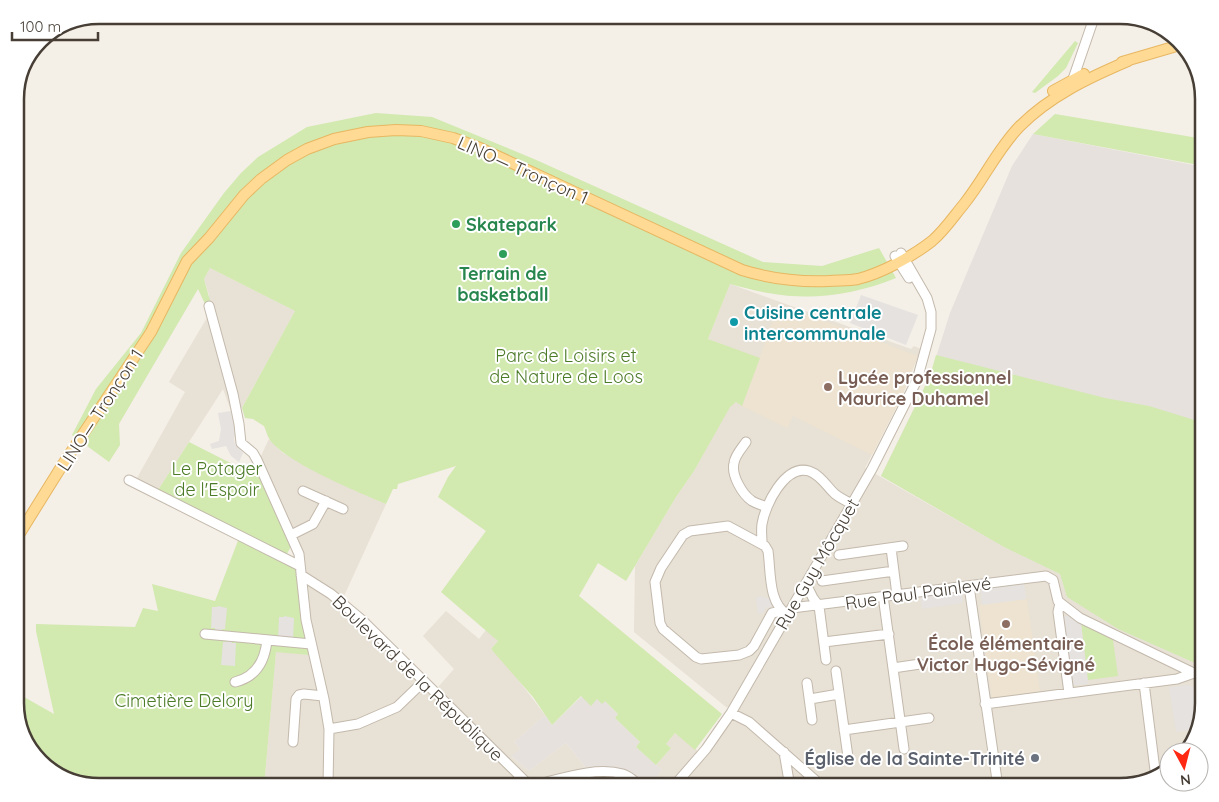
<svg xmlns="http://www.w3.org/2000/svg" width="1219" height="802" font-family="Quicksand,sans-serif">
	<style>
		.residential { fill: #e8e1d5 }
		.industrial { fill: #e6e1dc }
		.education { fill: #ede3d0 }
		.green { fill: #d2e9af }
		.parking { fill: #e5e2df }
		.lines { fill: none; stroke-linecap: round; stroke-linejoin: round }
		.minor-casing { stroke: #c3b9ac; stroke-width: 11 }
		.major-casing { stroke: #e7b762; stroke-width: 12 }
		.minor { stroke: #fff; stroke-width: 9 }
		.major { stroke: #ffda95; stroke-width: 10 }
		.leisure-dot { fill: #2e9e5b; stroke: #fff; stroke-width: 2 }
		.culture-dot { fill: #0f9aa8; stroke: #fff; stroke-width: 2 }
		.education-dot { fill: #8d6e63; stroke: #fff; stroke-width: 2 }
		.worship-dot { fill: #6b7280; stroke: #fff; stroke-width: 2 }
		.labels { text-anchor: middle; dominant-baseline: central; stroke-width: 4; stroke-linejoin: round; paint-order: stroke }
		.street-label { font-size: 18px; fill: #473f36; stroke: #fff }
		.leisure-label { font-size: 18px; font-weight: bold; fill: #27864d; stroke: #fff; text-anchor: start }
		.culture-label { font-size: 18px; font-weight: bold; fill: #0d838f; stroke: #fff; text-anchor: start }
		.park-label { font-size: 18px; fill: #4c7b27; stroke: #fff }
		.education-label { font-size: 18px; font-weight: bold; fill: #785e54; stroke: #fff; text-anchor: start }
		.worship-label { font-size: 18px; font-weight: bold; fill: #5b616d; stroke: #fff; text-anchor: end }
		.rim { fill: none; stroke: #473f36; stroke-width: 2.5 }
	</style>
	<rect width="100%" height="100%" fill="#f4efe7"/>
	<path class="residential" d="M210,268L295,311L242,408L231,411L223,389L158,490L137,478L185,392L169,382L208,316L209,295L204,279Z
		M730,284L911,349L914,346L921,349L902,396L865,468L1004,547L1060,574L1067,597L1118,629L1204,667V703L1190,750L1187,752H1169V768L1157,778L1120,787H649L662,770L656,765L671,748L666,744L675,733L704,756L739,710L726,707L634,632L635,566L676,497L694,471L730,406L736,402L742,405L760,359L708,339Z
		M269,439L283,453L356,491L386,504L339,607L405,670L432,694L454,669L423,636L446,611L479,639L486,630L498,641L491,649L510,669L545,715L514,742L520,749L512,757L529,771L566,743L588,771L626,777L637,787H264L276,651L309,655L315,654L300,550L260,458Z"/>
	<path class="industrial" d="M1033,134L1204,167V667L1118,629L1067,597L1060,574L1004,547L881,476L930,376L950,313L1012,166Z
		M582,696L605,701L618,714L615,718L640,742L636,747L662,770L649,787L622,772L588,771L566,743L529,771L511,756L520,749L514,742L545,715L552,725Z"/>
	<path class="education" d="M779,304L851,331L853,338L857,339L864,336L918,356L902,396L872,455L793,416L787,428L742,406Z
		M1027,599L1040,692L992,698L979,605Z"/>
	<path class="green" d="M1075,41L1078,43L1066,68L1058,76L1035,93L1032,92Z
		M376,113L432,117L534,159L763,262L822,266L879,248L896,278C854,295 812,301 768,293C755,291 742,287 730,284L708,339L760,358L742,406L736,402L730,407L694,471L676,497L626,581L598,563L579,596L722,714L695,750L675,733L666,744L671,748L656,765L636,747L640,742L615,718L618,714L605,701L602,704L597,699L591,706L581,696L552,725L533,697L491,649L498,641L441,592L486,531L438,497L448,477L456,466L398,484L397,489H393L386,504C358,492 287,463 270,440C267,436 266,430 264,426L253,419L245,418L242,408L295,311L210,268L204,279L211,304L206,306L198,289L119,424L120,445L109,462L72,435L96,389L141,333L181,253L224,193L241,173L258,157L307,127Z
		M1055,114L1204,139V166L1033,134Z
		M936,355L1105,398L1149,406L1204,423V667L1118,629L1067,597L1060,574L1004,547L881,476L930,376Z
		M189,442L262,479L292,545L285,557L158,490Z
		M239,538L296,568L301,618L309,655L276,652L264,787H99L40,760L26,745L16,712L24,697L54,714L36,631V624L135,627L143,608L158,611L152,584L215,601Z
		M1081,623L1113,640L1118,676L1088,680Z"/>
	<path class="parking" d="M861,295L918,315L906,345L850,323Z
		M231,411L236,429L234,439L235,444L243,453L239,462L231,456L226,446L212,449L210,444L219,441L221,429L218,413Z
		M1024,583L1026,599L982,605L980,589Z
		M962,591L963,603L922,609L920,597Z
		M761,596L766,598H771L772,607H767L763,613L758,614L756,597Z
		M218,606L227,608L225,629H222V634L215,633V628H211L212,607H217Z
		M1071,615L1081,623L1088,684L1071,686L1061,617Z
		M284,616L294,618L293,640L278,639L279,617H284Z
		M227,638L232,639V643H236L235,666L221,665L223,642H227Z
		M1189,685L1199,689L1202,709L1196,729L1176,732L1169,687Z"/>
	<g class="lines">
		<g class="minor-casing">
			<path id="minor" d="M1073,79L1095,15
				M895,256L909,278
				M209,306L233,394L239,424L241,443L253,453L257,460L299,554L306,620L324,699L329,729L328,787
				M746,442C742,448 735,455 734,463C731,475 742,494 752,501C757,504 762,505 767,507
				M129,480L300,566
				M303,491L343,509
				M291,535L313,524L326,501
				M762,543C762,537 761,530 762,524C765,505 785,464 809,471C821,475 827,487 835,494C840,498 846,501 852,504
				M891,548L897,595
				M839,555L903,546
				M301,575L331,594L362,620L531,787
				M822,581L894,571
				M806,584L813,598L819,606
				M969,586L998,787
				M884,603L904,749
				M1060,603L1058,612L1069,693
				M819,606L826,660
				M792,608L1046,576L1053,580L1058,601L1080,618L1204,678
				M782,611L772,613L754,646L749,651L739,655L701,659L696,657L663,629L660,623L655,582L661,568L683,535L690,531L728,526L765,546L768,551C771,572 768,604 788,615
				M205,634L311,644
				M824,642L889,634
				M893,668L920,664
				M836,671L848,757
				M235,682C256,677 265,661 267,640
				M807,683L812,720
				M1144,683L1156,778
				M810,699L839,694
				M985,704L1177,679L1194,673
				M731,713L749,722L823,787
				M329,729L358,724L397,707L424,681
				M844,730L929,718
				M293,742L296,699L299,695L304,694L323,696
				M784,752L790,787
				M678,782L687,787
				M530,786C558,780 594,766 623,774C630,776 636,783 642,787
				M673,787L706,749L731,713L872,469L917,380L931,329V312L927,298L901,253"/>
		</g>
		<g class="major-casing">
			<path id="major" d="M1122,62L1180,45
				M1053,91L1084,74
				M15,541L63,464L151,332L187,261L209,238L244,195L261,179L287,160L307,149L334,139L368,132L396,130L421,131L453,138L480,148L742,270C771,279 798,282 828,281C838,280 848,281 858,279C882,273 913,256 932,241C944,231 954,216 964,204C984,179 997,150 1019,127C1050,96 1088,78 1128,61"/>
		</g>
		<use href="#minor" class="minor"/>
		<use href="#major" class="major"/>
	</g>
	<g class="leisure-dot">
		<circle cx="456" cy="224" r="5"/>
		<circle cx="503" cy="254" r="5"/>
	</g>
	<circle class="culture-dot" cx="734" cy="322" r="5"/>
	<g class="education-dot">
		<circle cx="828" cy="387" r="5"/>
		<circle cx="1006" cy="624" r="5"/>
	</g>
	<circle class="worship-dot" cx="1035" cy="758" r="5"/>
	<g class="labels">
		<g class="street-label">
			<text transform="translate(523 170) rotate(24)">LINO— Tronçon 1</text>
			<text transform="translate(100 410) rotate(-57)">LINO— Tronçon 1</text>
			<text transform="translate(817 564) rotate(-60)">Rue Guy Môcquet</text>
			<text transform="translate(918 593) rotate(-8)">Rue Paul Painlevé</text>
			<text transform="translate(418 678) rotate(44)">Boulevard de la République</text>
		</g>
		<g class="leisure-label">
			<text x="466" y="224">Skatepark</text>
			<text x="503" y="273" text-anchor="middle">Terrain de<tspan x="503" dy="21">basketball</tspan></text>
		</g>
		<g class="culture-label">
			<text x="744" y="312">Cuisine centrale<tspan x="744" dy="21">intercommunale</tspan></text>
		</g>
		<g class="park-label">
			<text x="566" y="355">Parc de Loisirs et<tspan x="566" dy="21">de Nature de Loos</tspan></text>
			<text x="217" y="468">Le Potager<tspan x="217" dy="21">de l'Espoir</tspan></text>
			<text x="184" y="700">Cimetière Delory</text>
		</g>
		<g class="education-label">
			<text x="838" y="377">Lycée professionnel<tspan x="838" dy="21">Maurice Duhamel</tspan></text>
			<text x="1006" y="643" text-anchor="middle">École élémentaire<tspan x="1006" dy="21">Victor Hugo-Sévigné</tspan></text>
		</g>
		<g class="worship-label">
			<text x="1025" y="758">Église de la Sainte-Trinité</text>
		</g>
	</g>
	<path d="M0 0H1219V802H0ZM99 24H1120A75 75 0 0 1 1195 99V703A75 75 0 0 1 1120 778H99A75 75 0 0 1 24 703V99A75 75 0 0 1 99 24Z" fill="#fff" fill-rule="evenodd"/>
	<path class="rim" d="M99 24H1120A75 75 0 0 1 1195 99V703A75 75 0 0 1 1120 778H99A75 75 0 0 1 24 703V99A75 75 0 0 1 99 24Z"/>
	<g transform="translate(1184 767) rotate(173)"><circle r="24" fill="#ffffff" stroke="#b5b2af"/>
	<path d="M0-4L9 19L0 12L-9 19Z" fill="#ff2813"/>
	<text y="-8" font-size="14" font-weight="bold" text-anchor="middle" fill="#473f36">N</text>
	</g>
	<path d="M12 32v8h86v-8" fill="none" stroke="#473f36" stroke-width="2.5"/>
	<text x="20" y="32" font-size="15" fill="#473f36" stroke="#ffffff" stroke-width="4" paint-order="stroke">100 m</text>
</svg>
